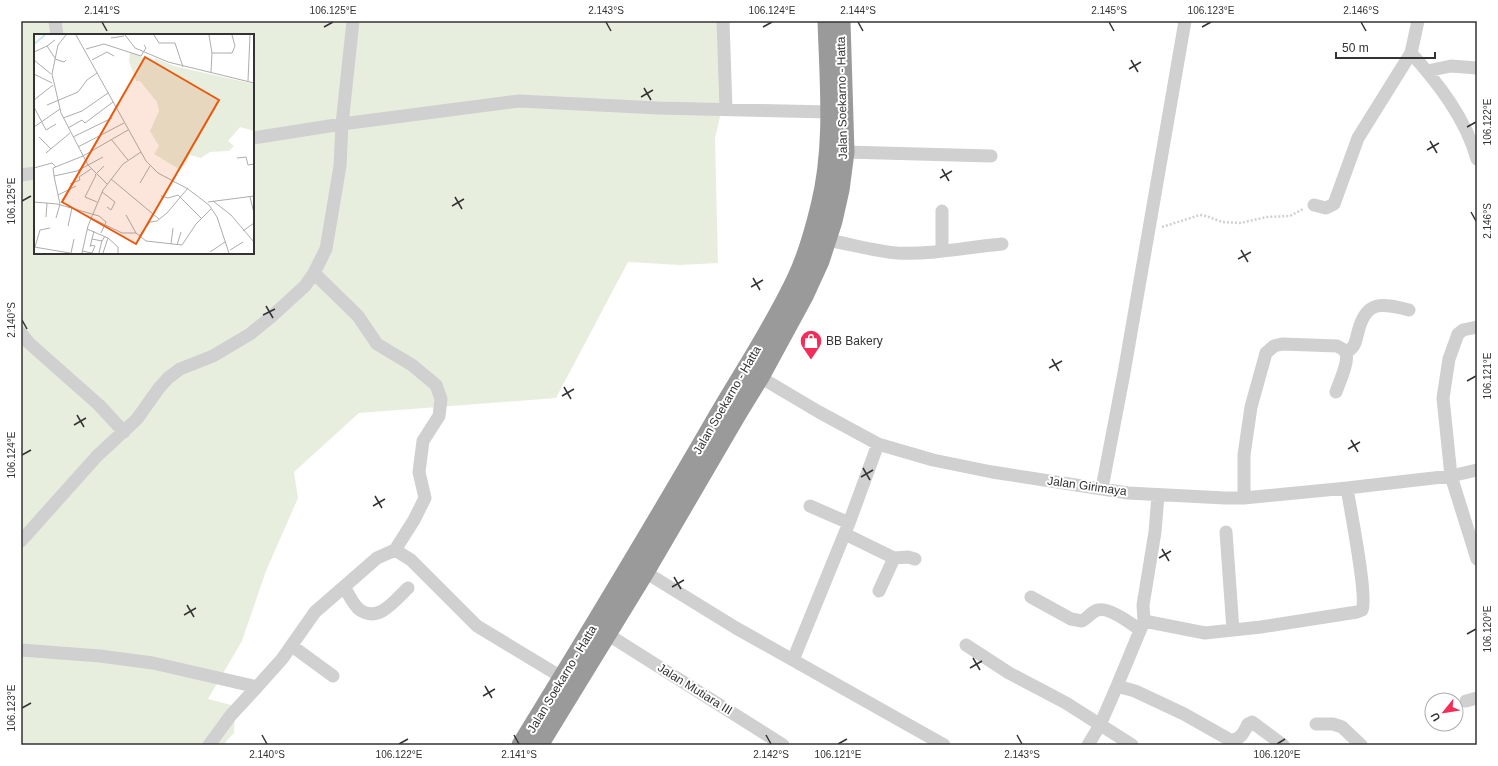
<svg xmlns="http://www.w3.org/2000/svg" width="1498" height="766" font-family="Helvetica,sans-serif">
	<style>
		.green { fill: #e8eede; fill-rule: evenodd }
		.lines { fill: none; stroke-linecap: round; stroke-linejoin: round }
		.path { stroke: #d0d0d0; stroke-width: 2.5; stroke-dasharray: 2 2; stroke-linecap: butt }
		.minor { stroke: #d0d0d0; stroke-width: 13 }
		.highway { stroke: #9a9a9a; stroke-width: 19 }
		.ticks { fill: none; stroke: #333; stroke-width: 1.5 }
		.labels { text-anchor: middle; dominant-baseline: central; stroke-width: 4; stroke-linejoin: round; paint-order: stroke }
		.street-label { font-size: 12px; fill: #333; stroke: #fff }
		.poi-label { font-size: 12px; fill: #333; stroke: #fff; text-anchor: start }
		.inset-river { fill: none; stroke: #cae6ee; stroke-width: 2 }
		.inset-road { fill: none; stroke: #adadad; stroke-width: 1 }
		.view { fill: #e8590c; fill-opacity: 0.15; stroke: #e8590c; stroke-width: 2 }
		.inset-edge { fill: none; stroke: #333; stroke-width: 2 }
		.neatline { fill: none; stroke: #333; stroke-width: 1.5 }
		.ticks-label { font-size: 10px; text-anchor: middle; fill: #333 }
	</style>
	<rect width="100%" height="100%" fill="#fff"/>
	<path class="green" d="M21,21H721L720,117L715,138L718,263L680,265L628,262L556,398L359,413L294,472L298,498L266,571L242,641L208,699L235,706L234,733L223,745H21ZM35,35H253V253H35Z"/>
	<g class="lines">
		<path class="path" d="M1162,227L1200,215L1206,216L1222,222L1240,223L1267,217L1290,216L1303,209"/>
		<path class="minor" d="M55,21L57,35
			M723,21L726,109
			M1411,53C1438,83 1466,119 1477,159
			M1427,71L1451,66L1477,68
			M253,138L342,124L519,101L658,108L830,112
			M845,152L991,156
			M21,175L35,173
			M1314,205L1326,208L1334,204L1358,138L1411,53L1418,21
			M942,211V251
			M827,240C850,244 874,251 897,253C932,255 967,247 1002,244
			M314,273L358,316L377,344L412,365L436,385L441,399L439,416L423,441L419,472L425,498L414,520L395,550
			M1477,327L1463,330L1458,334L1449,359L1443,398L1451,476L1477,559
			M21,333L29,343L99,405L124,432
			M1346,353C1356,346 1355,343 1358,332C1366,300 1381,303 1409,310
			M753,373L819,412L878,444L933,460L992,472L1128,493L1225,498H1244L1347,488L1451,476L1477,470
			M1102,488L1124,373L1185,21
			M1244,498V455L1251,407L1266,353L1274,346L1282,344L1337,346C1341,348 1345,350 1346,354C1349,362 1339,383 1336,392
			M810,506L849,523
			M1226,532L1233,630
			M845,534L894,558L908,557L915,559
			M21,541L97,456L137,419L159,388L168,378L180,369L213,356L250,334L271,317L305,286L314,273L326,249L340,166L342,124L353,21
			M645,572L736,628L944,745
			M344,587C349,594 353,605 360,610C379,623 395,600 408,588
			M879,591L894,558
			M1031,597L1071,619L1082,621C1088,618 1092,611 1098,610C1109,607 1132,624 1140,630
			M1144,621L1205,633L1261,627L1357,612L1362,610C1368,597 1350,508 1347,488
			M607,634L783,745
			M966,645L1009,673L1066,703L1132,745
			M292,646L333,676
			M21,650L100,656L153,663L257,687L231,715L209,745
			M793,660L849,523L878,444
			M1117,686L1135,691L1184,714L1230,740C1240,741 1244,732 1248,724L1252,722L1283,745
			M257,687L282,659L315,612L377,558L395,550L411,560L477,626L563,678
			M1466,701L1477,698
			M1316,724H1333L1342,727L1361,745
			M1088,745L1100,725L1117,686L1144,621L1143,605L1155,532L1158,495"/>
		<path class="highway" d="M521,745C586,639 650,533 712,426C740,377 772,330 796,279C807,256 814,231 820,206C835,146 829,83 827,21
			M539,745L645,572L739,411L760,377L804,296L820,261L833,221L840,190L845,152L841,21"/>
	</g>
	<path class="ticks" d="M102,22L107,31M606,22L611,31M858,22L863,31M1109,22L1114,31M1361,22L1366,31M324,27L333,22M763,27L772,22M1202,27L1211,22M1131,60L1138,72M1129,69L1141,62M644,88L651,100M641,97L653,90M1467,127L1476,122M1430,141L1437,153M1427,150L1439,143M942,169L949,181M940,178L952,171M455,197L462,209M22,201L31,196M452,206L464,199M1471,212L1476,221M1241,250L1248,262M1238,259L1251,252M753,278L760,290M751,287L763,280M266,306L273,318M263,315L275,309M22,320L27,329M1052,359L1059,371M1049,368L1062,361M1467,381L1476,376M564,387L571,399M562,396L574,389M77,415L84,427M74,425L86,418M1351,440L1358,452M1348,449L1360,442M22,455L31,450M863,468L870,480M861,477L873,470M375,496L382,508M373,506L385,499M1162,549L1169,561M1159,558L1171,551M674,577L681,589M672,587L684,580M187,605L194,617M184,615L196,608M1467,634L1476,629M973,658L980,670M970,668L982,661M485,686L492,698M483,696L495,689M22,708L31,703M262,735L267,744M514,735L519,744M766,735L771,744M1017,735L1022,744M399,744L408,739M838,744L847,739M1277,744L1285,739"/>
	<defs>
		<g id="shop-pin" transform="scale(1.15)"><path d="M0 17L-7.5 6A9.5 9.5 0 1 1 7.5 6Z" fill="#f22d59" stroke="#fff"/><path d="M-5-2.5h2.3a2.7 3.5 0 0 1 5.4 0H5L5.5 6h-11ZM-1.5-2.5h3a1.5 2.3 0 0 0-3 0Z" fill="#fff"/></g>
	</defs>
	<g fill-rule="evenodd">
		<use href="#shop-pin" x="811" y="341"/>
	</g>
	<g class="labels">
		<g class="street-label">
			<text transform="translate(842 98) rotate(-91)">Jalan Soekarno - Hatta</text>
			<text transform="translate(727 400) rotate(-60)">Jalan Soekarno - Hatta</text>
			<text transform="translate(1087 486) rotate(8)">Jalan Girimaya</text>
			<text transform="translate(562 679) rotate(-59)">Jalan Soekarno - Hatta</text>
			<text transform="translate(695 689) rotate(32)">Jalan Mutiara III</text>
		</g>
		<g class="poi-label">
			<text x="826" y="341">BB Bakery</text>
		</g>
	</g>
	<g transform="translate(34 34)">
		<rect width="220" height="220" fill="#fff"/>
		<path d="M96,18L120,28L121,24L140,32L220,50V97L206,93L194,107L200,112L195,117L176,118L167,124L156,121L152,130L145,135L120,120L125,112L116,97L125,77L123,68L106,47H102L95,27Z" fill="#e8eede"/>
		<path class="inset-river" d="M0,10L11,1"/>
		<path class="inset-road" d="M32,1L24,11L18,40L27,79L54,131L73,150M42,1L112,127L124,139L154,155L175,171L183,183L195,219M91,1L101,14L134,28L220,49M120,1L125,9H141L149,33M175,1L178,19L177,38M77,4L90,2M21,6L13,12L21,24M52,15L70,10L107,22L112,14L110,11M0,18L13,12M178,19H198L201,12L198,1M21,25L30,28L32,26M0,26L17,40M58,26L73,18L80,22M0,40L18,49M214,47L216,1M0,66L19,51M13,71L44,58L53,46L63,39M0,73L12,96L22,90M29,84L48,77L74,59M0,93L26,75M34,94L48,86L51,89L79,68M5,103L17,115M39,103L78,84M77,105L94,126M44,113L90,89M12,119L36,99M203,124L212,123L214,131L220,130M0,134L18,129L22,133M61,141L70,132M62,141L51,163L63,168M20,142L19,134L49,122L94,96M77,145L125,185M220,145V162M106,149L116,132M36,150L46,146L45,143L57,135M68,158L81,168L77,176L73,173M24,161L42,152M127,162L134,164L144,161L167,184M216,163L220,179M179,167L197,181L220,208M0,168L23,170L65,182L72,188L67,199M174,168L220,162M92,181L102,199L112,207L148,211L162,190L177,175M12,183L13,169M22,184L26,170L20,142L43,137L69,123M57,184L88,199H102M34,192L38,174M53,195L74,204L84,213V219M209,197L220,189M105,202L116,188L123,187L133,179L154,154M58,205L68,207L71,202M137,210L139,194M143,211L147,198M0,213L36,219M1,213L6,196L16,194M56,213L60,197M196,216L209,208M48,217L58,219L61,212L56,211M176,218L191,208M37,219L40,205M48,219L54,192L69,156L89,130L107,118M65,219L68,206M69,219L74,204"/>
		<path class="view" d="M111,23L185,66L102,210L28,168Z"/>
		<rect width="220" height="220" class="inset-edge"/>
	</g>
	<rect width="1498" height="766" fill="none" stroke="#ffffff" stroke-width="44"/>
	<g transform="translate(1444 712) rotate(240)"><circle r="19" fill="#ffffff" stroke="#adadad"/>
	<path d="M0-3L7 15L0 10L-7 15Z" fill="#f22d59"/>
	<text y="-6" font-size="11" font-weight="bold" text-anchor="middle" fill="#333333">U</text>
	</g>
	<path d="M1336 52v6h99v-6" fill="none" stroke="#333333" stroke-width="2"/>
	<text x="1342" y="52" font-size="12" fill="#333333" stroke="#ffffff" stroke-width="3" paint-order="stroke">50 m</text>
	<rect x="22" y="22" width="1454" height="722" class="neatline"/>
	<g class="ticks-label">
		<text x="102" y="14">2.141°S</text>
		<text x="333" y="14">106.125°E</text>
		<text x="606" y="14">2.143°S</text>
		<text x="772" y="14">106.124°E</text>
		<text x="858" y="14">2.144°S</text>
		<text x="1109" y="14">2.145°S</text>
		<text x="1211" y="14">106.123°E</text>
		<text x="1361" y="14">2.146°S</text>
		<text transform="translate(1487 122) rotate(-90)" y="4">106.122°E</text>
		<text transform="translate(11 201) rotate(-90)" y="4">106.125°E</text>
		<text transform="translate(1487 221) rotate(-90)" y="4">2.146°S</text>
		<text transform="translate(11 320) rotate(-90)" y="4">2.140°S</text>
		<text transform="translate(1487 376) rotate(-90)" y="4">106.121°E</text>
		<text transform="translate(11 455) rotate(-90)" y="4">106.124°E</text>
		<text transform="translate(1487 629) rotate(-90)" y="4">106.120°E</text>
		<text transform="translate(11 708) rotate(-90)" y="4">106.123°E</text>
		<text x="267" y="758">2.140°S</text>
		<text x="399" y="758">106.122°E</text>
		<text x="519" y="758">2.141°S</text>
		<text x="771" y="758">2.142°S</text>
		<text x="838" y="758">106.121°E</text>
		<text x="1022" y="758">2.143°S</text>
		<text x="1277" y="758">106.120°E</text>
	</g>
</svg>
